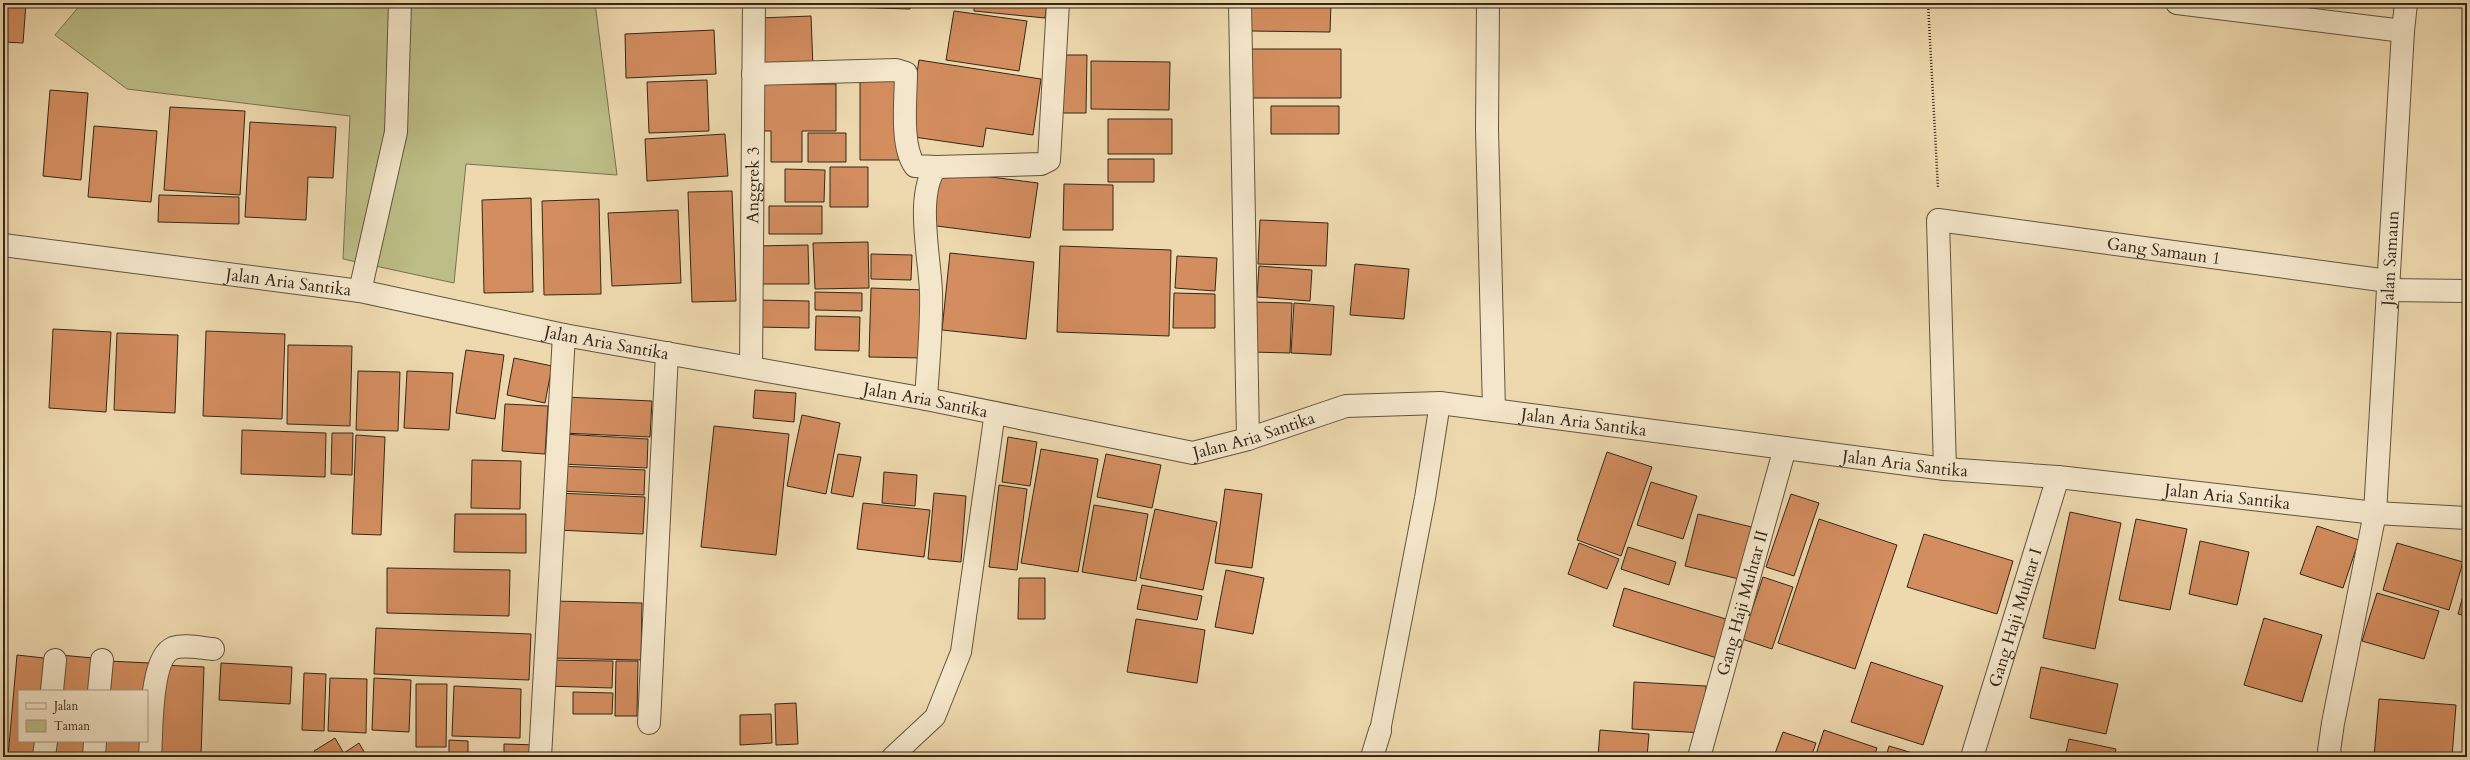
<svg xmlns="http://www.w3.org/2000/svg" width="2470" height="760" font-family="Cardo,serif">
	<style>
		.green { fill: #bdbe87; stroke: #787250 }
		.building { fill: #d38d5f; stroke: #33271a }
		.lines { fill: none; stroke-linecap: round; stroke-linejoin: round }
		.service-casing { stroke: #62543f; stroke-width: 22 }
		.minor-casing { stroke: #62543f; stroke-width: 24 }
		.tertiary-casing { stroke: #62543f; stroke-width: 24 }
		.path { stroke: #33271a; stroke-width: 2.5; stroke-dasharray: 1 2; stroke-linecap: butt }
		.service { stroke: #f4e6ca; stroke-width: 20 }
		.minor { stroke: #f4e6ca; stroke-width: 22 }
		.tertiary { stroke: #f4e6ca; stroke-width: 22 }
		.labels { text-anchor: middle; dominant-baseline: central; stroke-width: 3.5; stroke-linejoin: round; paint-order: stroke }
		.street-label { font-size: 17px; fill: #33271a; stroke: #f4e6ca }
	</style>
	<rect width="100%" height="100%" fill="#eed9ae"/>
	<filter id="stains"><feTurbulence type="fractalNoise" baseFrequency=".005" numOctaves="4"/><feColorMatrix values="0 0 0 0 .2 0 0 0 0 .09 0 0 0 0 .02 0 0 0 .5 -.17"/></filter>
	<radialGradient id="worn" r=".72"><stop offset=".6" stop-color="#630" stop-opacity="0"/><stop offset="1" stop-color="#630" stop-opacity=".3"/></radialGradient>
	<path class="green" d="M82,3H595L617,175L466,164L454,283L343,259L350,116L127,89L55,35Z"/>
	<path class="building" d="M3,3H26L23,43L3,42Z
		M841,3H910V9L840,7Z
		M974,3H1047L1045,18L974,11Z
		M1250,3H1331L1330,32L1250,31Z
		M954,11L1027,21L1019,71L946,60Z
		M811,16L813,68L761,69L760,18Z
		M714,30L716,74L626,78L625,34Z
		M1248,49H1341V98H1248Z
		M1060,55H1087L1086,113H1059Z
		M919,60L1041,79L1033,135L986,128L983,147L907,136Z
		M1091,61L1170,62L1169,110L1091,109Z
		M860,76H904V160H860Z
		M707,80L709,131L649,133L647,82Z
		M763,84H836V131H802V162H771V131H763Z
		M50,90L88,93L81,180L43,176Z
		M1271,106H1339V134H1271Z
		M170,107L245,111L240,195L164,190Z
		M1108,119H1172V154H1108Z
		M250,122L336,127L333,178L308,177L306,220L245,217Z
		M94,126L157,131L151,202L88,197Z
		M808,133H846V162H808Z
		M725,134L728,176L647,181L645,139Z
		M1108,159H1154V182H1108Z
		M830,167H868V207H830Z
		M785,169L825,170L824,202H785Z
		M936,170L1038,183L1030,238L929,225Z
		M1064,184L1113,185V230H1063Z
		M732,191L736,301L692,302L688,192Z
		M159,195L239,197V224L158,222Z
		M531,198L533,292L484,293L482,200Z
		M599,199L601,294L544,295L542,201Z
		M769,206H822V234H769Z
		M678,210L681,283L612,286L608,213Z
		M1260,220L1328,223L1326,266L1258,264Z
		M868,242L869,288L815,289L813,243Z
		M808,245L809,284H756L755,246Z
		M1060,246L1171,250L1169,336L1057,332Z
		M950,253L1034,262L1026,339L942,330Z
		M871,254L912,255L911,280L871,279Z
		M1177,256L1217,258L1215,291L1175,288Z
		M1355,264L1409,269L1404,319L1350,315Z
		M1259,266L1312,270L1310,301L1257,297Z
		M871,288L926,290L924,358L869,357Z
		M815,292L862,293V311L815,310Z
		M1174,293L1215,294V328H1173Z
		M756,300L809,301V328L755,327Z
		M1253,302L1292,303L1290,353L1251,352Z
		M1294,303L1334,306L1331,355L1291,353Z
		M816,316L860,317L859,351L815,350Z
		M53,329L111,332L106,412L49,408Z
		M206,331L285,334L282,419L203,416Z
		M117,333L178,335L175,413L114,410Z
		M288,345L352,346L350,426L287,424Z
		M466,350L504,355L495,419L456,413Z
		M514,358L552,366L545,403L507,395Z
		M358,371L400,372L398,431L356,430Z
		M407,371L453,373L449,430L404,428Z
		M755,390L796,393L794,422L753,418Z
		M565,397L652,401L650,437L563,433Z
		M505,404L548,406L545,454L502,451Z
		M802,415L840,423L826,494L787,486Z
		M714,426L789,434L776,555L701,547Z
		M242,430L326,433L325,477L241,474Z
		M332,433H353L352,475L331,474Z
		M562,434L648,439L647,468L561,464Z
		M356,435L385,437L381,535L352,534Z
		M1008,437L1037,442L1030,486L1002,482Z
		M1041,449L1098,459L1078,572L1021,563Z
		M1607,452L1652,467L1621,556L1577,540Z
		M838,454L861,457L853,497L831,493Z
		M1106,454L1161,465L1152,508L1097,497Z
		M472,460L521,461L520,509L471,508Z
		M561,466L645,470L644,495L560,491Z
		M884,472L917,475L915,506L882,503Z
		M1651,482L1697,496L1683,539L1637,525Z
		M999,485L1027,489L1017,570L989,567Z
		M1225,489L1262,494L1252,568L1215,563Z
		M558,493L645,497L643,534L557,530Z
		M934,493L966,496L961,562L928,559Z
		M1791,494L1819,503L1794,576L1766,567Z
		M863,503L930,510L924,557L857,549Z
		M1094,505L1148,514L1136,581L1082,572Z
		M1155,509L1217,522L1203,590L1140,578Z
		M2070,512L2121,523L2095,649L2043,638Z
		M455,514H526V553L454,552Z
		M1698,514L1756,528L1743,580L1685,566Z
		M1819,519L1897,545L1855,669L1778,643Z
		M2136,519L2187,529L2170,610L2119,600Z
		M2317,526L2359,540L2343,588L2300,574Z
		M1924,534L2013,561L1997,614L1907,587Z
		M2200,541L2249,552L2237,605L2189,594Z
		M1579,543L1619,559L1607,589L1568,574Z
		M2397,543L2463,562L2449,610L2383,590Z
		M1628,547L1676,562L1669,585L1621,569Z
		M387,568L510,570L509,616L387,613Z
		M1226,570L1264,578L1253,634L1215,627Z
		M1763,577L1793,587L1772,649L1742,639Z
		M1019,578H1045V619H1018Z
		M2467,581V616L2458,614Z
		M1142,585L1202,596L1197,620L1137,609Z
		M1624,588L1729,620L1717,658L1613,626Z
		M2377,593L2439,611L2424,659L2362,641Z
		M552,601L642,603L641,660L551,658Z
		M2264,618L2322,635L2302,702L2244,685Z
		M1136,619L1205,630L1197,683L1127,672Z
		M376,628L531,634L529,680L374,674Z
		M17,655L44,658L41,691H19V741H37L36,757H8Z
		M60,655L93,658L90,691H57Z
		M546,660L613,661L612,688L546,686Z
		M108,661L150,663L147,691H106Z
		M616,661H638L637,716H615Z
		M1871,662L1943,686L1923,745L1851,722Z
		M221,663L292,667L290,704L219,700Z
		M162,665L204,667L201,757H160Z
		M2041,667L2118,684L2106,734L2030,718Z
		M304,673L326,674L324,731L302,730Z
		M330,678L367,679L366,733L328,731Z
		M374,678L411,680L409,732L372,730Z
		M1634,682L1706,686L1704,733L1632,729Z
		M416,684H447L446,747H416Z
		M454,686L521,689L520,738L452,736Z
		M573,692L613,693L612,714H573Z
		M2379,699L2456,705L2452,757H2374Z
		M796,703L798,744L776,745L775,704Z
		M771,714L772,743L740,745V715Z
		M2467,729V757H2465Z
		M1600,730L1649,734L1647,757H1598Z
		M1824,730L1877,748L1874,757H1815Z
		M1783,732L1816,743L1811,757L1774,756Z
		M335,738L343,752L335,757H318L314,751Z
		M2069,739L2116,749L2114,757H2065Z
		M449,740L468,741V757H449Z
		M53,741H86L85,757H52Z
		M103,741H146L145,757H102Z
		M359,743L367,757H338Z
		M504,744L539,745L538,757H504Z
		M1889,746L1926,757H1886Z"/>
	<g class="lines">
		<g class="service-casing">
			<path id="service" d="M1380,731L1425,498L1440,403
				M892,757L935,717L961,652L995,412"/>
		</g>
		<g class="minor-casing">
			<g id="minor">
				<path d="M1240,3L1248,439"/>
				<path d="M1488,3L1487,129L1494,410"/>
				<path d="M2177,3L2403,31"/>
				<path d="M753,74L896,70L906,73C906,98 900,146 915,166L936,167"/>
				<path d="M2388,290L2467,291"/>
				<path id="s1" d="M751,367L754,3"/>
				<path d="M926,399C928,364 932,328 931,292C930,259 915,194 936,167L1041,164L1049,160L1058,3"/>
				<path id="s2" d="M1945,469L1938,220L2388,281"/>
				<path d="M52,691L55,660"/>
				<path d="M99,691L102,660"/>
				<path d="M649,723L667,353"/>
				<path d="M44,757L46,741"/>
				<path d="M94,757L95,741"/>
				<path d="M150,757C152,734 149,658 173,648C185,644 201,648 213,649"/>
				<path d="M540,757L564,335"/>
				<path d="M1372,757L1380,731"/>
				<path id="s3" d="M1699,757L1785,448"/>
				<path id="s4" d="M1972,757L2058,477"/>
				<path id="s5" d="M2331,757L2329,751L2333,723L2375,513L2403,31L2406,3"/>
			</g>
		</g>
		<g class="tertiary-casing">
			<g id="tertiary">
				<path id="s6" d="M3,245L360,291L564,335L926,399L1193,453L1248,439L1346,406L1440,403L1945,469L2058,477L2375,513L2467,518"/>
				<path d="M360,291L396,132L400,3"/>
			</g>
		</g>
		<path class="path" d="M1928,3L1938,188"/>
		<use href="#service" class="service"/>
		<use href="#minor" class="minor"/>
		<use href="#tertiary" class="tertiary"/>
	</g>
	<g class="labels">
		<g class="street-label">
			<text stroke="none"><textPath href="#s1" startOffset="182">Anggrek 3</textPath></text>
			<text stroke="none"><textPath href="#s2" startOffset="477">Gang Samaun 1</textPath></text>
			<text stroke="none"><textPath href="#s5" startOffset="504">Jalan Samaun</textPath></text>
			<text stroke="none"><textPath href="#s6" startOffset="288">Jalan Aria Santika</textPath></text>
			<text stroke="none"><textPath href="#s6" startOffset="612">Jalan Aria Santika</textPath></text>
			<text stroke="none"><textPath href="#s6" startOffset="936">Jalan Aria Santika</textPath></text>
			<text stroke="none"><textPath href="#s6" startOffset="1608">Jalan Aria Santika</textPath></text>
			<text stroke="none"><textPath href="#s6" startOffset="1272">Jalan Aria Santika</textPath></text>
			<text stroke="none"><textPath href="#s6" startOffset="1932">Jalan Aria Santika</textPath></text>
			<text stroke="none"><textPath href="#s6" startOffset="2256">Jalan Aria Santika</textPath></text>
			<text stroke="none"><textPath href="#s3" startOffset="160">Gang Haji Muhtar II</textPath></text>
			<text stroke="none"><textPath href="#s4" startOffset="146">Gang Haji Muhtar I</textPath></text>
		</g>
	</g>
	<rect width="2470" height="760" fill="none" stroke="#eed9ae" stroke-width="16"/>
	<rect x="4" y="4" width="2462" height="752" fill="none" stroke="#33271a" stroke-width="2"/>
	<rect x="8" y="8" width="2454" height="744" fill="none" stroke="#33271a"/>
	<rect x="18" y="690" width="130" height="52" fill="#f4e6ca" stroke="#a79a84"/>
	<rect x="26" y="703" width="20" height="6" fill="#f4e6ca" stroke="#a79a84"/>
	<text x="54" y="710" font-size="12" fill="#33271a">Jalan</text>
	<rect x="26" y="720" width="20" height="12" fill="#bdbe87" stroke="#a79a84"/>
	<text x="54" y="730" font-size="12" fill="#33271a">Taman</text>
	<rect width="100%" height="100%" filter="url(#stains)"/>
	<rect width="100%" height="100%" fill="url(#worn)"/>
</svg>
